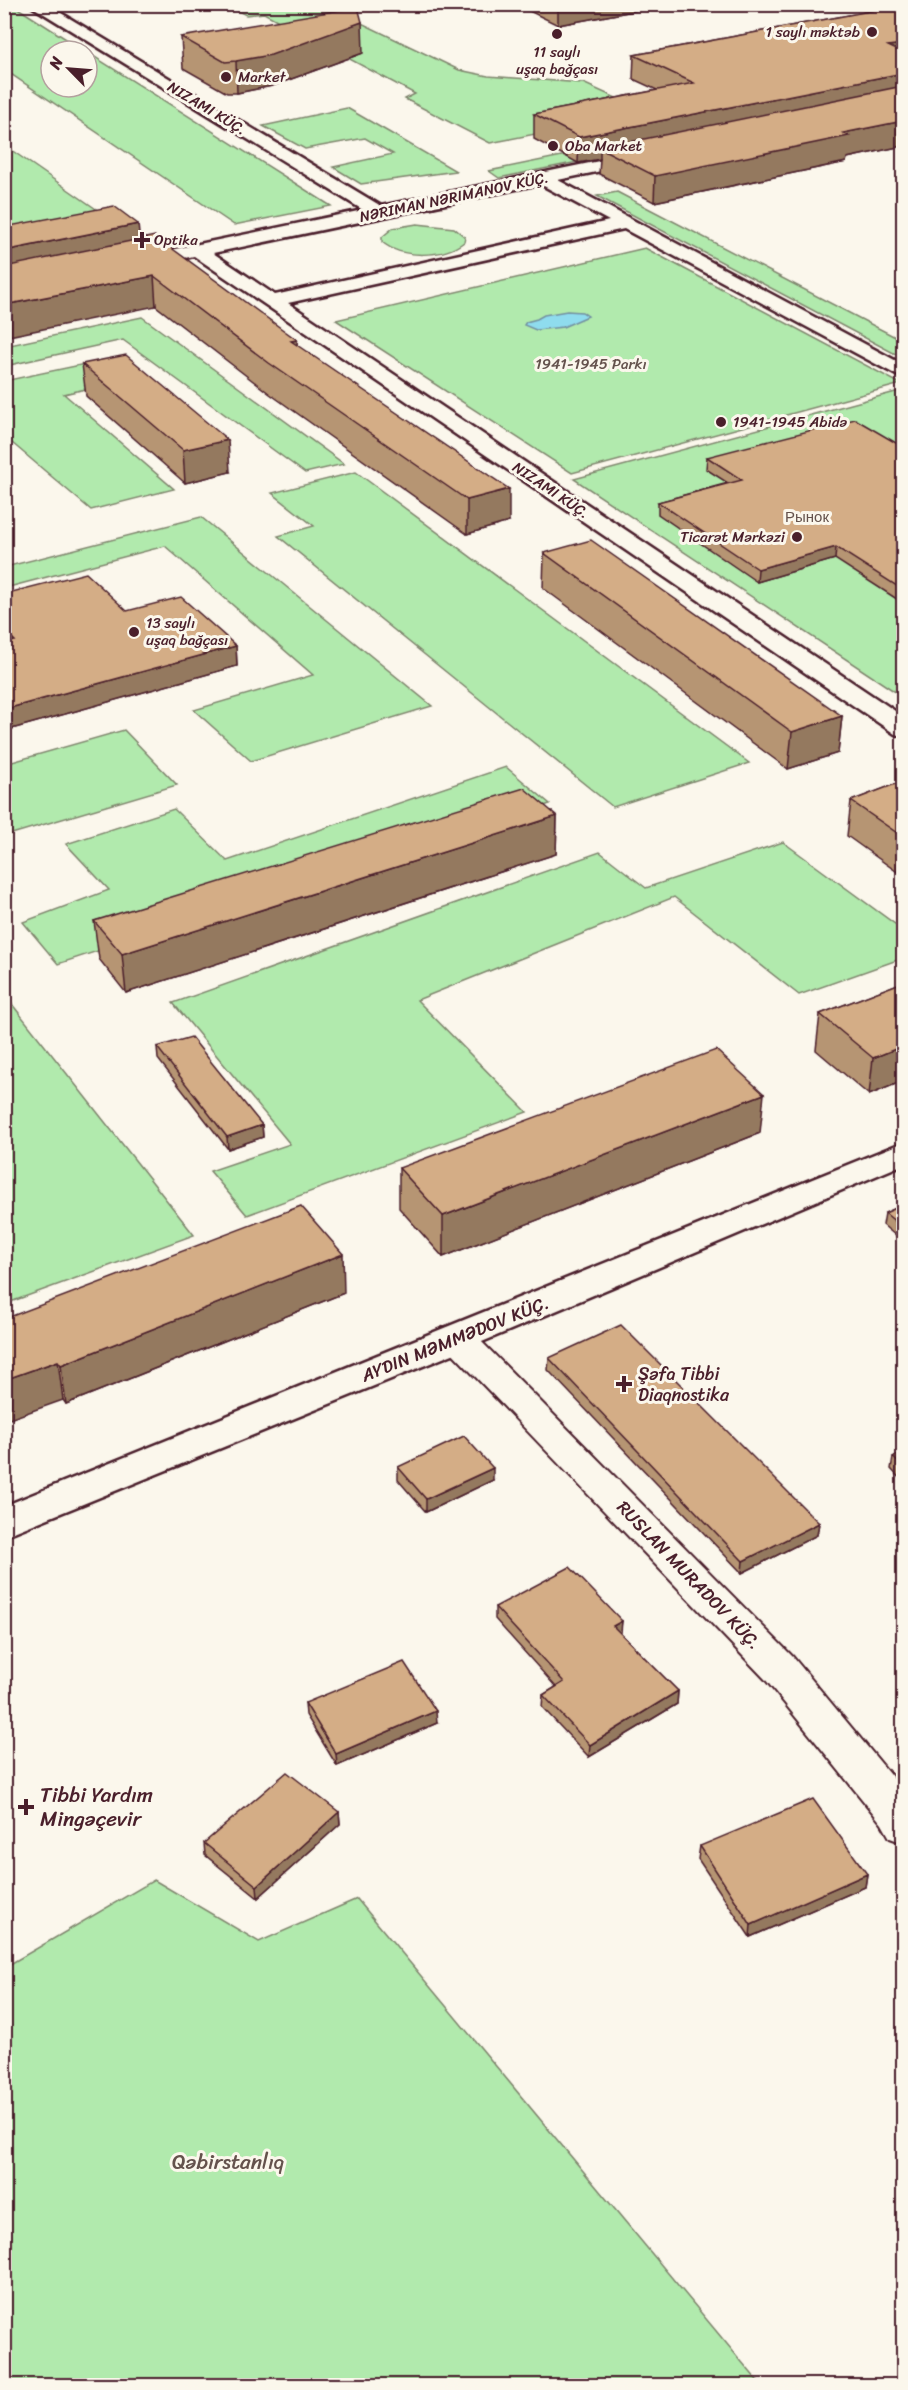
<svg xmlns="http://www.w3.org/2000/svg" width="908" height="2390" font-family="Sriracha,sans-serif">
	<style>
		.green { fill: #b1eaad; stroke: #7e846c; stroke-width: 1.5 }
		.water { fill: #8fdcee; stroke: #7390a0; stroke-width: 1.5 }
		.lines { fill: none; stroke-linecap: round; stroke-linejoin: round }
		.street-casing { stroke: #4a1f2b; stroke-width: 4 }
		.secondary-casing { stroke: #4a1f2b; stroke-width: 5 }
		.street { fill: #fbf7ec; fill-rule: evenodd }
		.secondary { fill: #fbf7ec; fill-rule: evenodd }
		.wall { fill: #b69573; stroke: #4a1f2b; stroke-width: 1.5 }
		.shaded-wall { fill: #94795e; stroke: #4a1f2b; stroke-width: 1.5 }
		.building { fill: #d4ad86; stroke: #4a1f2b; stroke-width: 1.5 }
		.poi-dot { fill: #4a1f2b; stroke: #fbf7ec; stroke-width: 2 }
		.labels { text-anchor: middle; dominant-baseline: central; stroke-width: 6; stroke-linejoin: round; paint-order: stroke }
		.far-poi-label { font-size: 15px; fill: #4a1f2b; stroke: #fbf7ec; text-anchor: start }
		.far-street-label { font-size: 15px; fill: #4a1f2b; stroke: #fbf7ec }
		.far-park-label { font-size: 15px; fill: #64524c; stroke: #fbf7ec }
		.street-label { font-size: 18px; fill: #4a1f2b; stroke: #fbf7ec }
		.poi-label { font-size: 18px; fill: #4a1f2b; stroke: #fbf7ec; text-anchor: start }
		.near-poi-label { font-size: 21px; fill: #4a1f2b; stroke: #fbf7ec; text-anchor: start }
		.near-park-label { font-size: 21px; fill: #64524c; stroke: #fbf7ec }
	</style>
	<rect width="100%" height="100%" fill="#fbf7ec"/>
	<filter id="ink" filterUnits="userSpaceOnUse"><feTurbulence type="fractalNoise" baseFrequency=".0167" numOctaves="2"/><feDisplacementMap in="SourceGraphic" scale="12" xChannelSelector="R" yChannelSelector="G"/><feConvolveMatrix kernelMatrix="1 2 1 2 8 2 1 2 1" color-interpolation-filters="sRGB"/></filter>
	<g filter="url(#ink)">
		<path class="green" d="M226,5H324L459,70L488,76L583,83L647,112L490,143L405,99L415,94L264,13L246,15Z
			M16,7L85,51H51V87H87V52L331,206L234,225L5,70V9Z
			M903,86V96L499,178L489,171Z
			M347,108L456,171L361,184L333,167L393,154L365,138L305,149L263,126Z
			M4,145L109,218L5,252Z
			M617,192L903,341V358L597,196Z
			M417,224L454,228L465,237L464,242C444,258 402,259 382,242V237L393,228Z
			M645,248L901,384L572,473L336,320Z
			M142,317L344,464L305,473L123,340L5,366V346Z
			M104,360L130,379L64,394L174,489L91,510L5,437L4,381Z
			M903,390V697L574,479Z
			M356,472L749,763L613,807L278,536L314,526L272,493Z
			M201,517L432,706L251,761L194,710L313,675L165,546L5,588V567Z
			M124,730L177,785L5,836V764Z
			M506,767L550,804L58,964L23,922L109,890L66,844L174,809L227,861Z
			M783,842L903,930V958L799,995L674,897L417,1000L527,1112L247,1215L210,1171L290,1144L173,1003L600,852L646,888Z
			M4,994L194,1235L5,1304H4Z
			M154,1880L259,1942L357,1899L761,2385H5V1967Z"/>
		<path class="water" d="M567,311L582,312L588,316L563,327L536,330L524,325L526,322L537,319L544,315Z"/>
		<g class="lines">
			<g class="street-casing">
				<path id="street" d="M458,1326L470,1330L793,1657L904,1791V1843L890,1838L882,1824L765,1679L446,1346L441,1338L446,1330Z"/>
			</g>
			<g class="secondary-casing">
				<path id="secondary" d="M28,4H46L381,206L643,152L649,153L651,157L649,161L558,180L904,365V379L624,229L288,303L904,717V737L895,734L194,256L136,269L129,267L127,263L129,259L136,257L363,210ZM540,184L609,221L275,295L213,253Z
					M904,1142V1164L470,1347L4,1536V1506Z"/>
			</g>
			<use href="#street" class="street"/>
			<use href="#secondary" class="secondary"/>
		</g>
		<path class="wall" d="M515,4H650V8L558,25Z
			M864,4H903V146L847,158L846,162L654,202L599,174L600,159L578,163L534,139V114L657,90L633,79L634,55L871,11L872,8Z
			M181,37L363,53L272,86L237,93H227L183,68Z
			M140,239L297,340V346L509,522L467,534L270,394L156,306Z
			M82,364L230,472L185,483L86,396Z
			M903,447V603L835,559L757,582L658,514V502L728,483L706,469L707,457Z
			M544,553L842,716L838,753L788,769L543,588Z
			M4,594L127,611L236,646L237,666L8,730L4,726Z
			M903,781V876L847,836L851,801Z
			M557,816L556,854L126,993L99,959L94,921Z
			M903,982V1081L869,1095L816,1050L820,1014Z
			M157,1047L262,1125L263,1137L228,1149L158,1059Z
			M760,1133L443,1257L399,1208V1168Z
			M903,1205V1242L883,1225L885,1213Z
			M344,1293L66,1404L4,1319Z
			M549,1358L819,1523L817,1535L742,1573L548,1370Z
			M903,1452V1482L891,1469L893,1457Z
			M398,1467L493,1480L426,1512L398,1480Z
			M495,1607L622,1621L620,1633L678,1691L677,1704L589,1757L542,1707L543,1695L556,1687L495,1619Z
			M305,1703L437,1723L337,1766L306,1715Z
			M339,1812L340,1824L258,1898L205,1855L204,1843Z
			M700,1846L867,1874L865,1887L750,1937L698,1859Z"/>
		<path class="shaded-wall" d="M91,4H113L92,8Z
			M650,4V8L558,25V5Z
			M362,22L363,53L272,86L237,93L236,61Z
			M903,44V67L888,46Z
			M903,73V97L600,148V159L578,163L579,137Z
			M903,121V146L847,158L846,162L654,202L655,176L843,133Z
			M138,224L141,253L4,282V251Z
			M154,276L156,306L4,337V305Z
			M297,340L298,371L291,341Z
			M228,440L230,472L185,483L183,450Z
			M509,489V522L467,534V500Z
			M836,547L835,559L757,582L758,569Z
			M236,646L237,666L8,730L6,709Z
			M842,716L838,753L788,769L792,732Z
			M557,816L556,854L126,993L122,954Z
			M903,1046V1081L869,1095L873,1058Z
			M764,1094L760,1133L443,1257V1216Z
			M262,1125L263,1137L228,1149L227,1137Z
			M343,1254L344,1293L66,1404L61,1365Z
			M58,1361L63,1400L4,1421V1380Z
			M493,1468V1480L426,1512V1499Z
			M819,1523L817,1535L742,1573L743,1561Z
			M622,1621L621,1633L612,1638L613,1626Z
			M678,1691L677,1704L589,1757L590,1745Z
			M436,1711L437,1723L337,1766L336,1754Z
			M339,1812L340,1824L258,1898L257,1886Z
			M867,1874L865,1887L750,1937L751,1925Z"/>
		<path class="building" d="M876,4H903V44L888,46L903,53V73L579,137L534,114L694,83L634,55L886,8Z
			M358,7L362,22L271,55L236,61L225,62L181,37Z
			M903,86V121L843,133L849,136L655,176L600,148Z
			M114,206L138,224L4,251V227Z
			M155,236L297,340L291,341L509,489L467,500L269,363L154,276L4,305V267Z
			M126,355L228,440L183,450L82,364Z
			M855,419L903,447V590L836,547L758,569L658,502L742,480L707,457Z
			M591,540L842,716L792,732L544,553Z
			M86,573L127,611L181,597L236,646L6,709L4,708V643L15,641L4,630V594Z
			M903,781V837L851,801Z
			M524,788L557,816L122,954L94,921Z
			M903,982V1046L873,1058L820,1014Z
			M191,1037L262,1125L227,1137L157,1047Z
			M716,1050L764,1094L443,1216L399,1168Z
			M903,1205V1228L885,1213Z
			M301,1206L343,1254L61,1365L58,1361L4,1380V1319Z
			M621,1325L819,1523L743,1561L549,1358Z
			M464,1436L493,1468L426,1499L398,1467Z
			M903,1452V1468L893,1457Z
			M570,1567L622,1621L613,1626L678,1691L590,1745L543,1695L564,1682L495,1607Z
			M404,1662L436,1711L336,1754L305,1703Z
			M287,1772L339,1812L257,1886L204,1843Z
			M813,1799L867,1874L751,1925L700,1846Z"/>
	</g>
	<g class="poi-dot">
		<circle cx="872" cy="32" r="6"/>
		<circle cx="557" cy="34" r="6"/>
		<circle cx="226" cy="77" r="6"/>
		<circle cx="553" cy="146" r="6"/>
		<path d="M139 231h6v6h6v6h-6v6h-6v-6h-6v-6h6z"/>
		<circle cx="721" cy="422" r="6"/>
		<circle cx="797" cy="537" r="6"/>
		<circle cx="134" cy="632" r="6"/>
		<path d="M621 1375h6v6h6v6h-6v6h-6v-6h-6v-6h6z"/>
		<path d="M23 1798h6v6h6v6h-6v6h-6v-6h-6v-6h6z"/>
	</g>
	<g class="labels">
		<g class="far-poi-label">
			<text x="860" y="32" text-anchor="end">1 saylı məktəb</text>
			<text x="557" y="52" text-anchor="middle">11 saylı<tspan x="557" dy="17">uşaq bağçası</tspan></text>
			<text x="238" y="77">Market</text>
			<text x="565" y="146">Oba Market</text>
			<text x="154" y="240">Optika</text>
			<text x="733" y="422">1941-1945 Abidə</text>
			<text x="785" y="537" text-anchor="end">Ticarət Mərkəzi</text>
			<text x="146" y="623">13 saylı<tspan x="146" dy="17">uşaq bağçası</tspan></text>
		</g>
		<g class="far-street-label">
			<text transform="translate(207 108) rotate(31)">NIZAMI KÜÇ.</text>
			<text transform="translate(454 197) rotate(-12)">NƏRIMAN NƏRIMANOV KÜÇ.</text>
			<text transform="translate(551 490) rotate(34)">NIZAMI KÜÇ.</text>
		</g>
		<g class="far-park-label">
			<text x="591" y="364">1941-1945 Parkı</text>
			<text x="807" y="517">Рынок</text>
		</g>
		<g class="street-label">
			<text transform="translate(455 1339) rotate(-22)">AYDIN MƏMMƏDOV KÜÇ.</text>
			<text transform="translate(689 1575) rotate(46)">RUSLAN MURADOV KÜÇ.</text>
		</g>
		<g class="poi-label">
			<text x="638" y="1374">Şəfa Tibbi<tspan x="638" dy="21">Diaqnostika</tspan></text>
		</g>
		<g class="near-poi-label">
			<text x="40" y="1795">Tibbi Yardım<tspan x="40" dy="24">Mingəçevir</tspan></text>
		</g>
		<g class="near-park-label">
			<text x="228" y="2162">Qəbirstanlıq</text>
		</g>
	</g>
	<rect width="908" height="2390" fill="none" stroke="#fbf7ec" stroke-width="24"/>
	<rect x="12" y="12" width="884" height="2366" fill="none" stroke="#4a1f2b" stroke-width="2" filter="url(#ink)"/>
	<g transform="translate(69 69) rotate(295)"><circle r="28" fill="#fbf7ec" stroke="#b4a19f" stroke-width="1.5"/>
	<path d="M0-4.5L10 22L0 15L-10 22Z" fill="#4a1f2b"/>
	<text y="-9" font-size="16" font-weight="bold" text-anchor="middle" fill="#4a1f2b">N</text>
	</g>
</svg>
